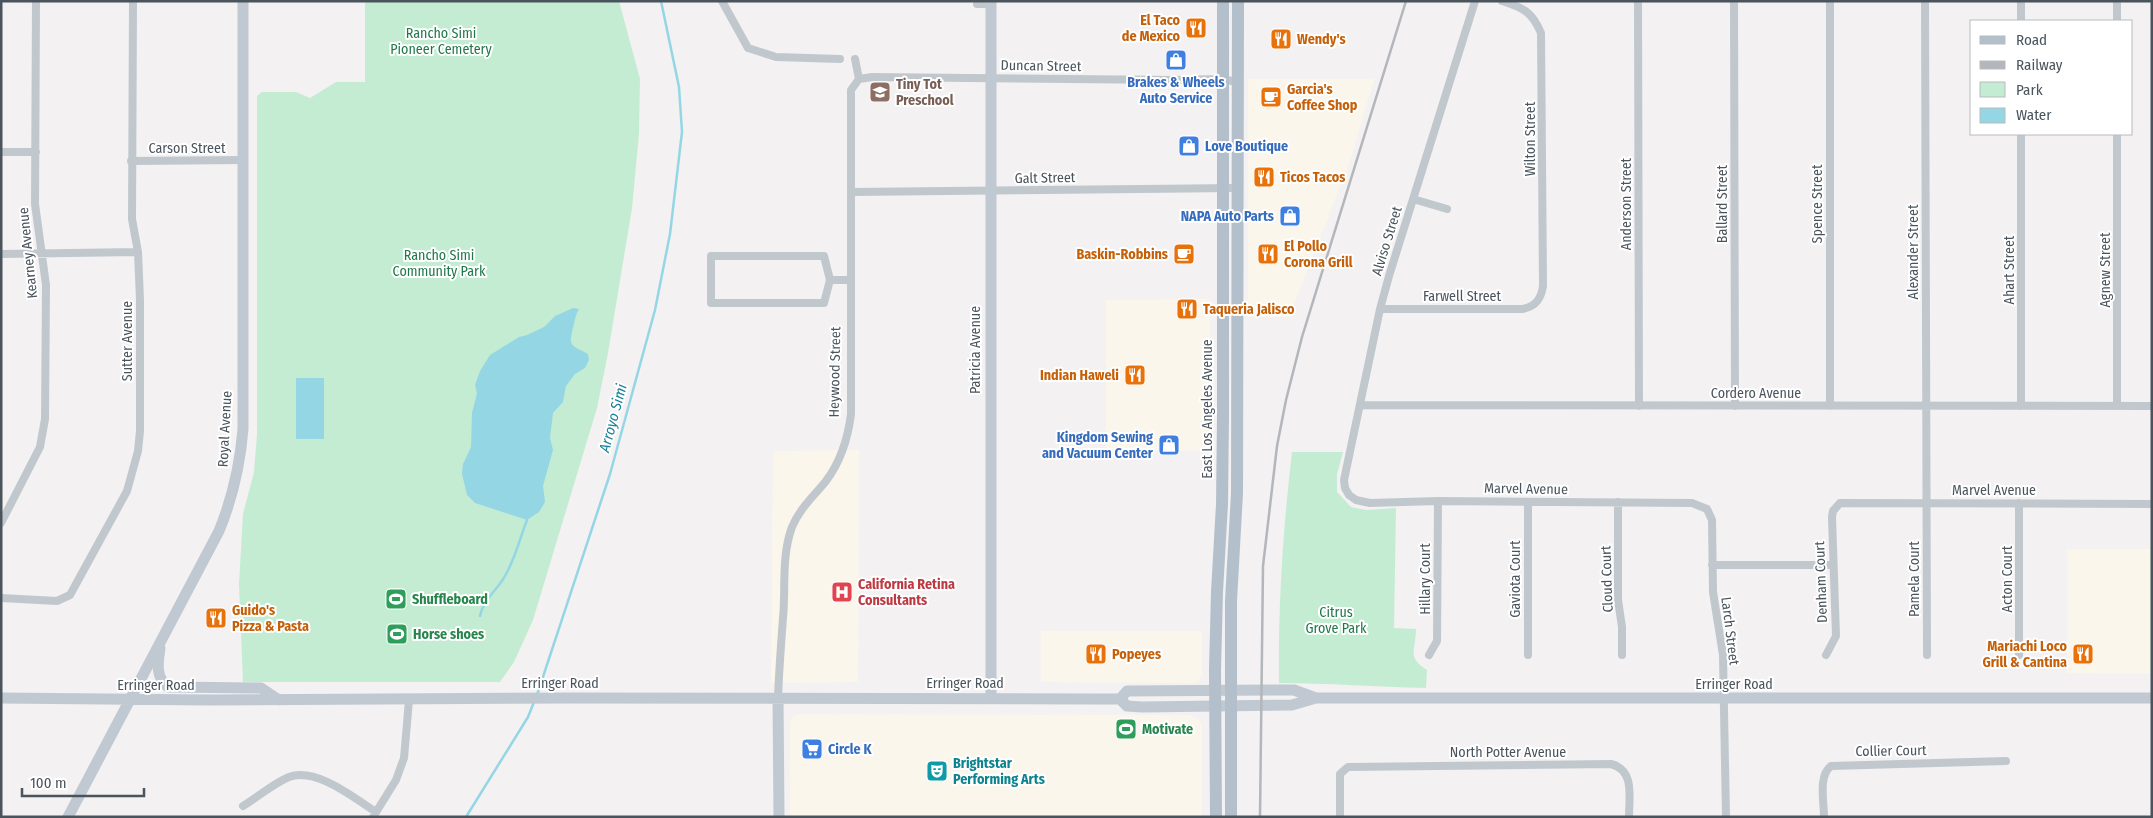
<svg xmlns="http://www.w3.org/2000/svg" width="2153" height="818" font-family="'Fira Sans Condensed',sans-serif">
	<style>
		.commercial { fill: #fbf6ec }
		.green { fill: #c4ecd2 }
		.water { fill: #95d6e5 }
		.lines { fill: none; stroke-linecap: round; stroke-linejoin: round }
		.stream { stroke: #95d6e5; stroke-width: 2.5 }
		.street { stroke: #c0c8ce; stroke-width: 8 }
		.secondary { stroke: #c0c9d2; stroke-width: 11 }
		.primary { stroke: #b3c0cc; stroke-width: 12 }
		.rail { stroke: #b3b6ba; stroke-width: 2.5 }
		.labels { text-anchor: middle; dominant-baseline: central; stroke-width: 4; stroke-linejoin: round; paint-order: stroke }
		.food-label { font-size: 14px; font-weight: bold; fill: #c56008; stroke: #fff; text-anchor: start }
		.park-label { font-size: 14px; fill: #20784a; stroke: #fff }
		.street-label { font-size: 14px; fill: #4a545c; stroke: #fff }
		.shop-label { font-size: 14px; font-weight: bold; fill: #366cbe; stroke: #fff; text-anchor: start }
		.education-label { font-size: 14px; font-weight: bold; fill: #785e54; stroke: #fff; text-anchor: start }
		.health-label { font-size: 14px; font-weight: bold; fill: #be3a42; stroke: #fff; text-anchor: start }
		.leisure-label { font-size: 14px; font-weight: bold; fill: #27864d; stroke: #fff; text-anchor: start }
		.culture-label { font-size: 14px; font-weight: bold; fill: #0d838f; stroke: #fff; text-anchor: start }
		.water-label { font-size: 15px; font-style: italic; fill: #198199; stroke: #fff }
	</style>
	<rect width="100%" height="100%" fill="#f3f1f1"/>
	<path class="commercial" d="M1248,79H1374L1350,161L1289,317H1248Z
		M1210,299V450L1106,452V300Z
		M859,450L858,682L771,683L773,451Z
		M2067,549H2152V674L2067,673Z
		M1041,631H1202V676L1195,683L1041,682Z
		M798,714L1190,715L1200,721L1202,727V817H790V722L792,717Z"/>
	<path class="green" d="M365,1H619L640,79L639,134L632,208L608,353L597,408L533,620L514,662L500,682H243L239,584L243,514L254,472L257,434V96L262,92H296L310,98L336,82H365Z
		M1292,452H1343L1337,474V492L1351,507L1366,510L1396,508L1394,628L1416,629C1416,650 1406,657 1427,670L1426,688C1377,687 1328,683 1279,683C1278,605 1283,529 1292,452Z"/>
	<path class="water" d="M573,308L579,309C575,316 575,321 573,328C568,347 571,345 588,354L589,360L585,368L575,374L566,386L563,402L553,413L550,438L553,450L543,486L545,502L539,512L527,520L475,503L467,495L462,474L463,464L471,447L472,413L477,393L475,385L480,371L490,355L519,337L527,335L544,327L555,316Z
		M296,378H324V439H296Z"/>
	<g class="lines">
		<path class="stream" d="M480,616C483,599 499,589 506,574C516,556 520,538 527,520
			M537,695L610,474L655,310L670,234L682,132L679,87L661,1
			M466,817L528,717L534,702"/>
		<path class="street" d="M722,1L748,48L776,57L840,59
			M1475,1L1389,276L1380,309L1344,480L1345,488L1349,495L1356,500L1370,503L1438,501L1692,503L1707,509L1712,520L1713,592L1723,655L1726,817
			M1638,1L1639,406
			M1734,1L1735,406
			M1830,1V406
			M1925,1L1927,655
			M2021,1V21
			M2117,1V21
			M977,4H991
			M855,59L859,79
			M2021,134V406
			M2117,134V406
			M1,152H36
			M131,161L243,160
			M851,192L1238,188
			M1413,199L1447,209
			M1,254L138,252
			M711,256H824L830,280L824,303H711Z
			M830,280H851
			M1380,309H1523C1536,306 1541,299 1543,286L1541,33C1532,12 1524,8 1502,1
			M1360,405L2152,406
			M1528,502V655
			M1618,502V600L1622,627V655
			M2019,503V655
			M1,523L40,447L45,419L46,285L35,204L36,1
			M1712,565H1832
			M1,598L57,601L70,595L127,491L138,451L140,431V300L138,252L132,219L133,1
			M1429,655L1437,641L1438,501
			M1826,655L1836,636L1832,517L1833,511L1840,503L2152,504
			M778,698C779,671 781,645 783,618C786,587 781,557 792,527C800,508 814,496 826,481C841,461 848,438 851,414V90L859,79L872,77L1173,80L1222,79L1237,82
			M243,806C258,797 274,783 289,777C316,767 354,798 376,812
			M373,817L396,780L404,758L409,700
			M1340,817V774L1348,767L1611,764C1635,770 1629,797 1629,817
			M1824,817C1824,801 1818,776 1831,766L2006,761"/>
		<path class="secondary" d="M991,1V698
			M160,648C158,663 155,677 168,687L261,688L279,700
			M1,698L210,700L568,698L1093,699H1120L1127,706L1142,707L1292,705L1316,698H2152
			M778,698L779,817
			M1120,699L1127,691L1271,690H1294L1316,698
			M68,817L219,531C233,497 240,466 243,429V1"/>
		<path class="primary" d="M1216,817L1215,670L1217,592L1222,504L1223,416V1
			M1231,817V601L1237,493L1238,1"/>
		<path class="rail" d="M1260,817L1263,566L1277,446L1286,400L1302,337L1406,1"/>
	</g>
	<defs>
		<g id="restaurant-square" transform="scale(1.125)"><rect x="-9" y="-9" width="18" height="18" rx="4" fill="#e8710a" stroke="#fff"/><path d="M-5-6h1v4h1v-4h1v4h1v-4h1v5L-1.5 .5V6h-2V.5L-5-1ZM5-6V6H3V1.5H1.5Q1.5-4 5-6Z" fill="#fff"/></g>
		<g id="shop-square" transform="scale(1.125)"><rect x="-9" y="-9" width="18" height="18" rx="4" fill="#3f7fe0" stroke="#fff"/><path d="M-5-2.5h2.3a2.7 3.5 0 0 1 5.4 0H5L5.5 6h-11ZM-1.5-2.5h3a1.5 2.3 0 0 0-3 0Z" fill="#fff"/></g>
		<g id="school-square" transform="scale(1.125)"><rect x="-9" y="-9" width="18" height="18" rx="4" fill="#8d6e63" stroke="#fff"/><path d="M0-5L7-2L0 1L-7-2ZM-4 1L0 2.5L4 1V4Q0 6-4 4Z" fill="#fff"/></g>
		<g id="cafe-square" transform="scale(1.125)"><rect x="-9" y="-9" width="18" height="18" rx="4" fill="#e8710a" stroke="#fff"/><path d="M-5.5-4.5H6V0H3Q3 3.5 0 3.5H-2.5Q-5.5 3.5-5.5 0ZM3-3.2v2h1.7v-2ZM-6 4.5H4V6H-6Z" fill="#fff"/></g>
		<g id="hospital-square" transform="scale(1.125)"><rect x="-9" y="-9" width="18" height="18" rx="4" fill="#e0444e" stroke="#fff"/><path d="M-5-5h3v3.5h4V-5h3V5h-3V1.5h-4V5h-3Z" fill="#fff"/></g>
		<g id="stadium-square" transform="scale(1.125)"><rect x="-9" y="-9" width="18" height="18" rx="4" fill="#2e9e5b" stroke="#fff"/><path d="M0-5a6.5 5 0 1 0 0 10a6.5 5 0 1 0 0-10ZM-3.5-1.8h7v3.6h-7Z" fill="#fff"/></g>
		<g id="supermarket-square" transform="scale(1.125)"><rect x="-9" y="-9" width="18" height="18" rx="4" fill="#3f7fe0" stroke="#fff"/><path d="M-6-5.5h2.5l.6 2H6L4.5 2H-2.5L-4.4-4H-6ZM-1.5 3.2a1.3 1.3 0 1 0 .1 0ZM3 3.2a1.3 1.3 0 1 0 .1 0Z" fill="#fff"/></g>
		<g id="theatre-square" transform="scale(1.125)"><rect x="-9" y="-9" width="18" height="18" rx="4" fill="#0f9aa8" stroke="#fff"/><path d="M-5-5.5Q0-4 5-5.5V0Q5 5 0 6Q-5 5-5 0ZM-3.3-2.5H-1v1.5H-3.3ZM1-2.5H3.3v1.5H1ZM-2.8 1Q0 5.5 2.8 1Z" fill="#fff"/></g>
	</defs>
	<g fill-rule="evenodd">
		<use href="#restaurant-square" x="1196" y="28"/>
		<use href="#restaurant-square" x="1281" y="39"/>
		<use href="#shop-square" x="1176" y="60"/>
		<use href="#school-square" x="880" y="92"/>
		<use href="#cafe-square" x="1271" y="97"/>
		<use href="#shop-square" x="1189" y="146"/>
		<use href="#restaurant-square" x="1264" y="177"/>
		<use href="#shop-square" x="1290" y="216"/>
		<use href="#cafe-square" x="1184" y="254"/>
		<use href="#restaurant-square" x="1268" y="254"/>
		<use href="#restaurant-square" x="1187" y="309"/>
		<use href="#restaurant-square" x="1135" y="375"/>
		<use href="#shop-square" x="1169" y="445"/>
		<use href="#hospital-square" x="842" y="592"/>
		<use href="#stadium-square" x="396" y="599"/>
		<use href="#restaurant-square" x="216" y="618"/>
		<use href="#stadium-square" x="397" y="634"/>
		<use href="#restaurant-square" x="1096" y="654"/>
		<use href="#restaurant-square" x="2083" y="654"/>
		<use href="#stadium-square" x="1126" y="729"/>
		<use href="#supermarket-square" x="812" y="749"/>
		<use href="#theatre-square" x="937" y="771"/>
	</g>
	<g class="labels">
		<g class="food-label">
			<text x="1180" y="20" text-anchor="end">El Taco<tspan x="1180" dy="16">de Mexico</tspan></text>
			<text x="1297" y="39">Wendy's</text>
			<text x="1287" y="89">Garcia's<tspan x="1287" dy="16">Coffee Shop</tspan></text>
			<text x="1280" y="177">Ticos Tacos</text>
			<text x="1284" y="246">El Pollo<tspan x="1284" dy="16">Corona Grill</tspan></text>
			<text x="1168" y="254" text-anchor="end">Baskin-Robbins</text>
			<text x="1203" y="309">Taqueria Jalisco</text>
			<text x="1119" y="375" text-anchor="end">Indian Haweli</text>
			<text x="232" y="610">Guido's<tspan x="232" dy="16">Pizza &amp; Pasta</tspan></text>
			<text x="2067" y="646" text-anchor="end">Mariachi Loco<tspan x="2067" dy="16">Grill &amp; Cantina</tspan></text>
			<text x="1112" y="654">Popeyes</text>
		</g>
		<g class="park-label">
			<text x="441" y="33">Rancho Simi<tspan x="441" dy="16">Pioneer Cemetery</tspan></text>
			<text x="439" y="255">Rancho Simi<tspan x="439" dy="16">Community Park</tspan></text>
			<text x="1336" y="612">Citrus<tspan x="1336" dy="16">Grove Park</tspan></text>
		</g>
		<g class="street-label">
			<text transform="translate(1041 66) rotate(1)">Duncan Street</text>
			<text transform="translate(1530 139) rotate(-90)">Wilton Street</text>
			<text x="187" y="148">Carson Street</text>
			<text transform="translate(1045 178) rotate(-1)">Galt Street</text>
			<text transform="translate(1626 204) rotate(-90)">Anderson Street</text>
			<text transform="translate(1722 204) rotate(-90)">Ballard Street</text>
			<text transform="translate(1817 204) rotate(-90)">Spence Street</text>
			<text transform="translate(1387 241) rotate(-73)">Alviso Street</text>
			<text transform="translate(1913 252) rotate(-90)">Alexander Street</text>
			<text transform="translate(28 253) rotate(-96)">Kearney Avenue</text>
			<text transform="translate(2009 270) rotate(-90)">Ahart Street</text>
			<text transform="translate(2105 270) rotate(-90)">Agnew Street</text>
			<text x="1462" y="296">Farwell Street</text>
			<text transform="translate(127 341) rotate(-90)">Sutter Avenue</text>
			<text transform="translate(975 350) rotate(-90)">Patricia Avenue</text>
			<text transform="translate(835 372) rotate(-89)">Heywood Street</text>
			<text x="1756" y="393">Cordero Avenue</text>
			<text transform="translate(1207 409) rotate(-90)">East Los Angeles Avenue</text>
			<text transform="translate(225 429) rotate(-87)">Royal Avenue</text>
			<text transform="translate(1526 489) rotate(1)">Marvel Avenue</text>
			<text x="1994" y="490">Marvel Avenue</text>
			<text transform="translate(1425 579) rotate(-90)">Hillary Court</text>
			<text transform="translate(1515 579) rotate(-90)">Gaviota Court</text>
			<text transform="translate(1607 579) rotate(-92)">Cloud Court</text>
			<text transform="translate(1914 579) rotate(-90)">Pamela Court</text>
			<text transform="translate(2007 579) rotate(-90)">Acton Court</text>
			<text transform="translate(1821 582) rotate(-92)">Denham Court</text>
			<text transform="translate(1730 631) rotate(83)">Larch Street</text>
			<text x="560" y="683">Erringer Road</text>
			<text x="965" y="683">Erringer Road</text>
			<text x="1734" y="684">Erringer Road</text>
			<text x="156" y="685">Erringer Road</text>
			<text transform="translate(1891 751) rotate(-1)">Collier Court</text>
			<text x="1508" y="752">North Potter Avenue</text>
		</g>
		<g class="shop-label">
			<text x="1176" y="82" text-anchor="middle">Brakes &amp; Wheels<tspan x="1176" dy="16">Auto Service</tspan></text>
			<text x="1205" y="146">Love Boutique</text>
			<text x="1274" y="216" text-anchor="end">NAPA Auto Parts</text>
			<text x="1153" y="437" text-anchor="end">Kingdom Sewing<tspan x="1153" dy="16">and Vacuum Center</tspan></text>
			<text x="828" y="749">Circle K</text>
		</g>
		<g class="education-label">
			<text x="896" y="84">Tiny Tot<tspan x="896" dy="16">Preschool</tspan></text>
		</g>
		<g class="health-label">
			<text x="858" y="584">California Retina<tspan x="858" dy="16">Consultants</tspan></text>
		</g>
		<g class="leisure-label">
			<text x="412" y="599">Shuffleboard</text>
			<text x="413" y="634">Horse shoes</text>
			<text x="1142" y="729">Motivate</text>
		</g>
		<g class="culture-label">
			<text x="953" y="763">Brightstar<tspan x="953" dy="16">Performing Arts</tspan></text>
		</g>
		<g class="water-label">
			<text transform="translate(613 418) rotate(-75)">Arroyo Simi</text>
		</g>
	</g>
	<rect width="2153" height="818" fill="none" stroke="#4a545c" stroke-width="5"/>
	<rect x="1970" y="20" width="162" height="115" fill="#ffffff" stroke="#b7bbbe"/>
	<rect x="1980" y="36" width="25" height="8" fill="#b3c0cc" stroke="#b7bbbe"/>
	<text x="2016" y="45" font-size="15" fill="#4a545c">Road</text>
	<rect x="1980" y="61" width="25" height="8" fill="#b3b6ba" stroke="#b7bbbe"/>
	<text x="2016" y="70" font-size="15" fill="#4a545c">Railway</text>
	<rect x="1980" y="82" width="25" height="15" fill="#c4ecd2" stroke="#b7bbbe"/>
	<text x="2016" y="95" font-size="15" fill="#4a545c">Park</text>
	<rect x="1980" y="108" width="25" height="15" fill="#95d6e5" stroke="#b7bbbe"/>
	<text x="2016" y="120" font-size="15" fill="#4a545c">Water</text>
	<path d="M22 788v8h122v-8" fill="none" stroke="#4a545c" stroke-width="2.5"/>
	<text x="30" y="788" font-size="15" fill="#4a545c" stroke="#ffffff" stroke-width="4" paint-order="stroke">100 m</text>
</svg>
